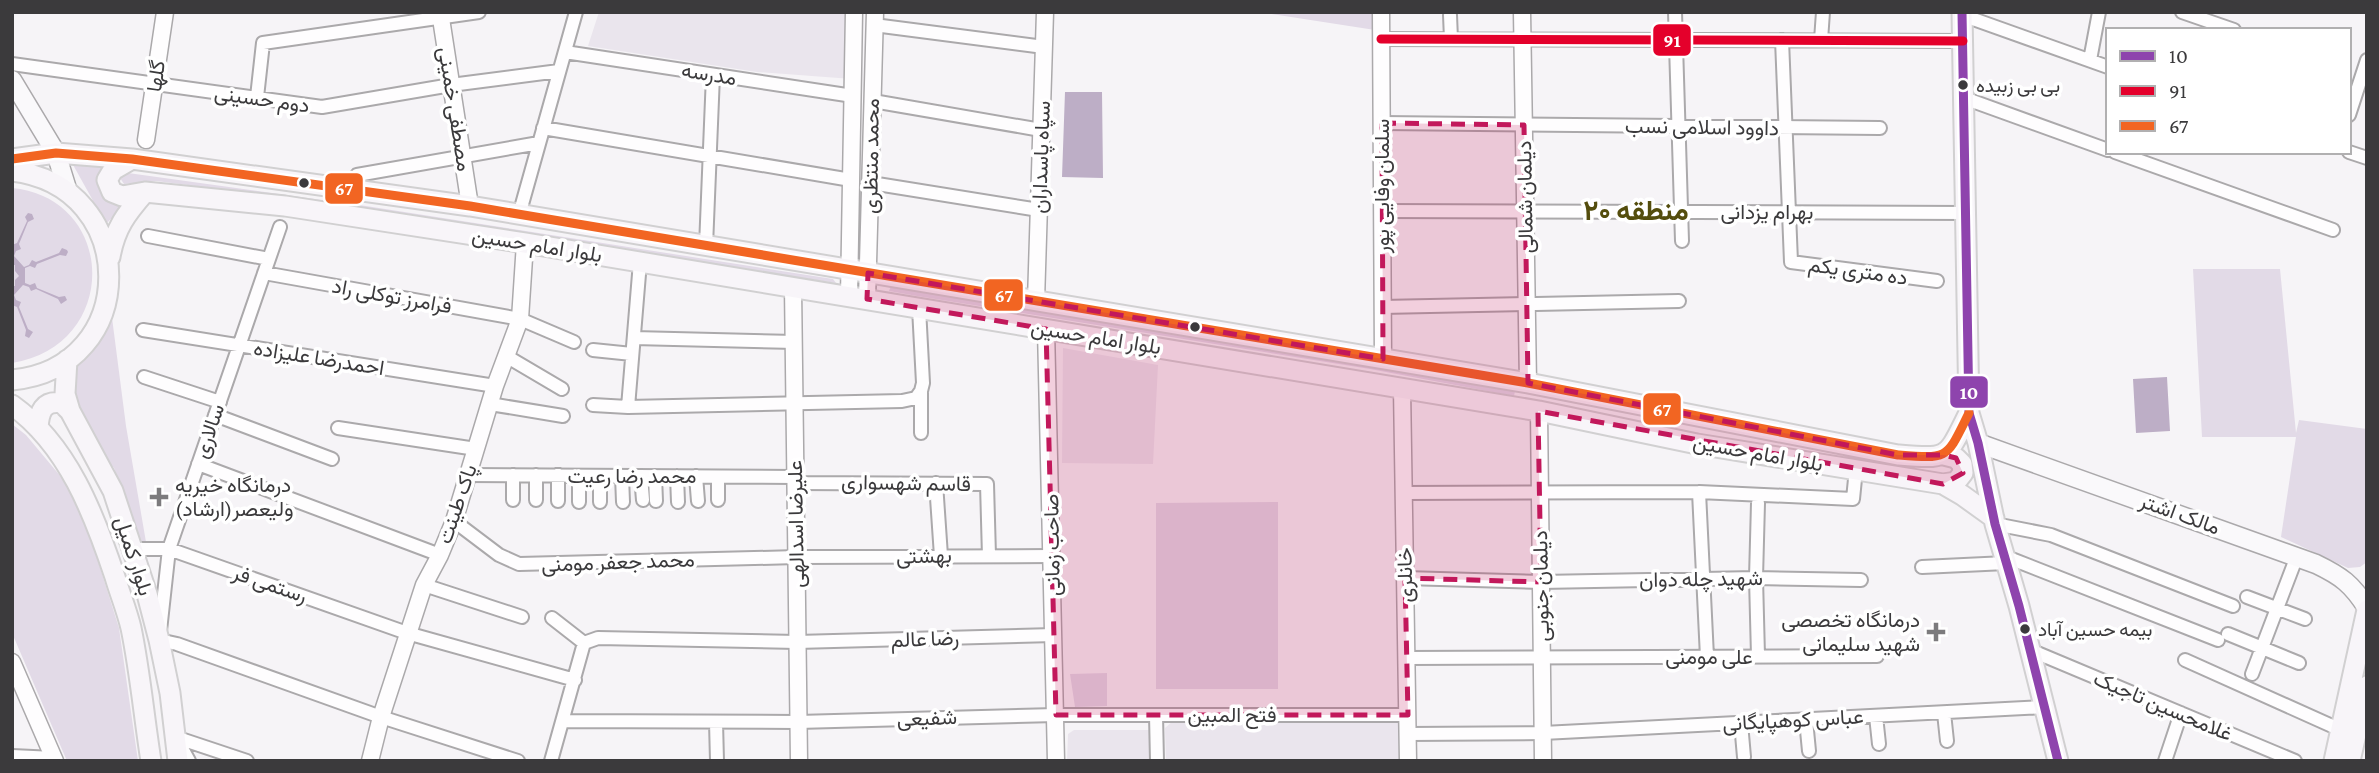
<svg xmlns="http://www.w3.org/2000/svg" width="2379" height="773" font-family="'Crimson Pro',Vazirmatn,serif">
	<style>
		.built { fill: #eae5ed }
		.green { fill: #e2dae7 }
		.water { fill: #bdaec6 }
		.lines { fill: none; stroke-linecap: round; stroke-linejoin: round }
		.minor-casing { stroke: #aba9ab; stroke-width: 16 }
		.tertiary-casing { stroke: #aba9ab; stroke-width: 19 }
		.secondary-casing { stroke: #aba9ab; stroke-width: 21 }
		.primary-casing { stroke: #d1d0d1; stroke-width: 23 }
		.minor { stroke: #fefdfe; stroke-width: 12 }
		.tertiary { stroke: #fefdfe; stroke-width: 16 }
		.secondary { stroke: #faf9fb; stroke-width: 18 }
		.primary { stroke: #f8f5f9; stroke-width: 19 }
		.bus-1-casing { stroke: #fff; stroke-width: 14 }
		.bus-2-casing { stroke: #fff; stroke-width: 14 }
		.bus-3-casing { stroke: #fff; stroke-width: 14 }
		.bus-1 { stroke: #8e44ad; stroke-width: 9 }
		.bus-2 { stroke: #e4002b; stroke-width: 9 }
		.bus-3 { stroke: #f26522; stroke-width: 9 }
		.marked { fill: #c2185b; fill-opacity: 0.2; stroke: #c2185b; stroke-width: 5; stroke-dasharray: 14 9; stroke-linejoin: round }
		.bus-dot { fill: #3b3a3c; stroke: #fff; stroke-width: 2.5 }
		.poi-dot { fill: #7c7b7d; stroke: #fff; stroke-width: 2.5 }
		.labels { text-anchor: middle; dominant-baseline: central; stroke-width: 7; stroke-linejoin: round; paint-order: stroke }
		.bus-label { font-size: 19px; fill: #3b3a3c; stroke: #fff; text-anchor: start }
		.street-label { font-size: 21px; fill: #3b3a3c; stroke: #fff }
		.poi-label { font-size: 21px; fill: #3b3a3c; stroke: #fff; text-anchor: start }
		.district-label { font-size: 28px; font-weight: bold; fill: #544d0d; stroke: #fff }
		.line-badge { stroke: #fff; stroke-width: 2.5 }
		.badge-label { font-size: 19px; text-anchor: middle; font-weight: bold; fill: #fff }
	</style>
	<rect width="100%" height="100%" fill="#f6f4f7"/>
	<path class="built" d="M599,12H851L852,79L757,72L588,46Z
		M1063,348L1158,365L1153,464L1062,463Z
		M1293,720L1402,722L1401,761H1166L1165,728L1173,721Z
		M1074,730H1150V761H1067L1068,734Z"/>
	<path class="green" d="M1259,12H1375V30Z
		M76,162L111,168L107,171L129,200L106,224L72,163Z
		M128,173L366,206L833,279L836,283L188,185L156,181L124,184L120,178Z
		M12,188C117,198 121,345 12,363Z
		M2193,269H2280L2296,433L2299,420L2367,429V562L2360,567L2348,568L2281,537L2296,437H2202Z
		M891,286L1412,371L1515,391L1514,396L1370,369L917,296L889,291Z
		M111,310L126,426L146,542H138L114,468L87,436L72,395V370L96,343Z
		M12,424L26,435L62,478L87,526L119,628L138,761H67L12,633Z
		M1278,502V689H1156V503Z
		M1107,673V706L1075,707L1070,674Z"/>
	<path class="water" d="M1065,92H1102L1103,178L1062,177Z
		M28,213L32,214L34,219L28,222L19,244L21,249L16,251L14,256L24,267L29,265L32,260L36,262L59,253L62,248L67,250L68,252L66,256L60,255L37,264L35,268L30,266L25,268V283L30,285L35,283L37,288L59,297L65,296L67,300L61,304L58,299L36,289L31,291L29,287L23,285L14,295L16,300L21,302L19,307L28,329L33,332L29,338L25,336L26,330L17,307L12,305L14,301L12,286H15V280L19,276L15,271V265H12L14,250L12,245L17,243L27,221L25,217Z
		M2167,377L2170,431L2136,433L2133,379Z"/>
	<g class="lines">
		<g class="minor-casing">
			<path id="minor" d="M1675,12L1682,241
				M2182,12L2234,30
				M1450,15L1451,39
				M1962,15L2108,67
				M874,25L1044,47
				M1381,39L1963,41
				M1782,40L1791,262L1937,281
				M1821,40L1823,12
				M565,52L853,96
				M2090,60L2099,12
				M12,64L322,107L451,85L559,71
				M257,97L263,43L479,12
				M1964,98L2108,150
				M873,101L1041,130
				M2349,115L2367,60
				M1382,123L1880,128
				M543,128L851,180
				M2115,152L2333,230
				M2349,152L2367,158
				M357,175L539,143
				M871,183L1039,210
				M1383,211L1967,213
				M519,215L576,12
				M280,227L169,549L159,640L177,644L381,717L518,761
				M148,236L269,259
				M706,246L713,75
				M264,273L520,319L574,342
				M1382,307L1679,301
				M143,330L495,386
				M634,338L795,342
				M593,350L632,354
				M506,356L562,389
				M144,377L220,402
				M921,391V433
				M490,404L563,416
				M593,405L628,407L902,401L916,398L921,391L923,383L919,308
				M628,407L640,262
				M215,415L332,459
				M338,428L476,449
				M198,464L440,555
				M468,475L796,477
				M513,475V500
				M579,476V502
				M622,476L623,502
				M641,476L643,500
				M655,476L656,501
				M677,476L678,502
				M696,476L698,501
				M796,483L987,484L989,556
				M936,483L941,556
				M1699,492L1707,657
				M1404,493L1699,492L1853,499L1855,479
				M536,500V475
				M718,500V477
				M558,501V475
				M600,502V476
				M1758,503L1756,578L1758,656
				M454,521L499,555L519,564L797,557L1052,556
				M1995,524L2051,535L2233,606
				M130,549H169L407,633L575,680
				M2004,556L2218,640
				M1922,567L2006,563
				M1405,578L1541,582L1756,578L1861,580
				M424,585L522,617
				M2247,597L2305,619
				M552,618L584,643
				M2228,634L2299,663
				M584,643L598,638L797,642L1054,635
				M2030,650L2295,761
				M1407,658L1877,656
				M2185,660L2341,730
				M2252,674L2297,556
				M1944,713L1947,741
				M1156,715L1157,761
				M1876,716L1879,744
				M1806,720L1809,751
				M563,721L798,722L1056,715H1408
				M716,722L717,761
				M1741,723L1744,757
				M1408,734L1543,733L2044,707
				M175,737L247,761
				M179,743L189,761
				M12,756L54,758
				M551,761L584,643
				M2165,761L2181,713"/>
		</g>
		<g class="tertiary-casing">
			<path id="tertiary" d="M440,12L470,206
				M1381,12L1383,359
				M1522,12L1528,383
				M146,140L165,12
				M793,287L799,761
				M849,296L854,12
				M867,299L875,12
				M1036,301L1045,12
				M1046,329L1056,761
				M1402,388L1408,761
				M1539,411L1543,761
				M12,662L55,761
				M370,761L381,717L424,585L440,555L454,521L495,386L520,319L525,243"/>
		</g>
		<g class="secondary-casing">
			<path id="secondary" d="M12,80L56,153L68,192
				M1978,443L2316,564C2341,576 2352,584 2367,608"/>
		</g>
		<g class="primary-casing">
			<path id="primary" d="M1962,12L1969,413L1978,443L1995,524L2019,606L2058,761
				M12,159L56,153L132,159L470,206L1528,383L1898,455C1950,459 1946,459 1969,413
				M132,159L113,170L107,180L112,192L122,196L145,192L285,206L525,243L1539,411L1697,444L1943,484L1962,495L1994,518
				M12,171C141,186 141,368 12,380
				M110,257C115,228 126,214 145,192
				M67,360L65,394L70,411L113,491L147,594L159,640L170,693L178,761
				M12,405C68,445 94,514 115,577C120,594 127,611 131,628C140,671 144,717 151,761
				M38,428C39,412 43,400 62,403L70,411
				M1943,484L1956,482L1963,473L1962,464L1956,458L1944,455
				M2334,761L2367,610
				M2350,761L2367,686"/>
		</g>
		<use href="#minor" class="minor"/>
		<use href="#tertiary" class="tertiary"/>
		<use href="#secondary" class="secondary"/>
		<use href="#primary" class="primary"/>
		<g class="bus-1-casing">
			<path id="bus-1" d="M1962,12L1969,413L1978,443L1995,524L2019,606L2058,761"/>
		</g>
		<g class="bus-2-casing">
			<path id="bus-2" d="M1381,39L1963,41"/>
		</g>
		<g class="bus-3-casing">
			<path id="bus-3" d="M12,159L56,153L132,159L470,206L1528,383L1898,455C1950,459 1946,459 1969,413"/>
		</g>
		<use href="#bus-1" class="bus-1"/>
		<use href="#bus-2" class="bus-2"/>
		<use href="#bus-3" class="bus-3"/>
	</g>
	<path class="marked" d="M1382,123L1524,125L1528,383L1898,455H1944L1956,458L1963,473L1943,484L1538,411L1541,582L1405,578L1408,715H1056L1046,329L867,299L868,273L1383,359Z"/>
	<g class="bus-dot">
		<circle cx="1963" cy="85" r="6"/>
		<circle cx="304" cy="183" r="6"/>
		<circle cx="1195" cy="327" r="6"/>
		<circle cx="2025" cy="629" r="6"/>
	</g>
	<g class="poi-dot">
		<path d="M155.5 486.5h7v7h7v7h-7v7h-7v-7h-7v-7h7z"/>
		<path d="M1932.5 621.5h7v7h7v7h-7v7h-7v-7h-7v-7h7z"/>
	</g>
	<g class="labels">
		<g class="bus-label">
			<text x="1976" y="85">بی بی زبیده</text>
			<text x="2038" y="629">بیمه حسین آباد</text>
		</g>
		<g class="street-label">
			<text transform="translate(709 74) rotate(9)">مدرسه</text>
			<text transform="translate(156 76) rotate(-82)">گلها</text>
			<text transform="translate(262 99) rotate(8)">دوم حسینی</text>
			<text transform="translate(455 109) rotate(81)">مصطفی خمینی</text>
			<text transform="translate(1702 127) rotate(1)">داوود اسلامی نسب</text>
			<text transform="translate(871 156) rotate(-89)">محمد منتظری</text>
			<text transform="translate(1041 157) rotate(-88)">سپاه پاسداران</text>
			<text transform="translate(1382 186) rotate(-90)">سلمان وفایی پور</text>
			<text transform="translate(1525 197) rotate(-91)">دیلمان شمالی</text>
			<text x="1767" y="212">بهرام یزدانی</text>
			<text transform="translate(537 245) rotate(9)">بلوار امام حسین</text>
			<text transform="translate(1858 271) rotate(8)">ده متری یکم</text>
			<text transform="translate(392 296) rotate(10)">فرامرز توکلی راد</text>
			<text transform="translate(1096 337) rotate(9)">بلوار امام حسین</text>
			<text transform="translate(319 358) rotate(9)">احمدرضا علیزاده</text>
			<text transform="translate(209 431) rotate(-71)">سالاری</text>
			<text transform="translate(1758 453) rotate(10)">بلوار امام حسین</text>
			<text x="632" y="476">محمد رضا رعیت</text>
			<text transform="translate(906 483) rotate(1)">قاسم شهسواری</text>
			<text transform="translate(457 504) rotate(-71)">پاک طینت</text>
			<text transform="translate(2180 514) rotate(20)">مالک اشتر</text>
			<text transform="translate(796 524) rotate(-91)">علیرضا اسدالهی</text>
			<text transform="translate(1052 545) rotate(-91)">صاحب زمانی</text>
			<text transform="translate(134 556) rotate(72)">بلوار کمیل</text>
			<text transform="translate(924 556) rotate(-1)">بهشتی</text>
			<text transform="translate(618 562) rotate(-2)">محمد جعفر مومنی</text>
			<text transform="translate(1405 575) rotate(-91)">خانلری</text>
			<text transform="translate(1701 579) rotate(-1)">شهید چله دوان</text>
			<text transform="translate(270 584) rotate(19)">رستمی فر</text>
			<text transform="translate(1541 586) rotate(-91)">دیلمان جنوبی</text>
			<text transform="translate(925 639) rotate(-2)">رضا عالم</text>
			<text x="1709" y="657">علی مومنی</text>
			<text transform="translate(2163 706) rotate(23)">غلامحسین تاجیک</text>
			<text x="1232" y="715">فتح المبین</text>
			<text transform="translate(927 718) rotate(-2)">شفیعی</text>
			<text transform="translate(1793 720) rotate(-3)">عباس کوهپایگانی</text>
		</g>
		<g class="poi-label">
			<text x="175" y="485">درمانگاه خیریه<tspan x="175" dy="24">ولیعصر(ارشاد)</tspan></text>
			<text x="1920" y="620" text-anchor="end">درمانگاه تخصصی<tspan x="1920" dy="24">شهید سلیمانی</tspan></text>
		</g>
		<g class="district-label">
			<text x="1636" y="210">منطقه ۲۰</text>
		</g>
	</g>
	<g class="line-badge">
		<rect x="1652" y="23" width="40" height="34" rx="7" fill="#e4002b"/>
		<rect x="324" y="172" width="40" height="33" rx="7" fill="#f26522"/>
		<rect x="983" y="278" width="41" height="34" rx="7" fill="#f26522"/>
		<rect x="1949" y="375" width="40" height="34" rx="7" fill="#8e44ad"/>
		<rect x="1642" y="392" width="40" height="34" rx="7" fill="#f26522"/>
	</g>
	<g class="badge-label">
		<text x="1672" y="47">91</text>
		<text x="344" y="195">67</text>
		<text x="1004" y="302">67</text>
		<text x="1969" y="399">10</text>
		<text x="1662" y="416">67</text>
	</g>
	<rect width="2379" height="773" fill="none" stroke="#3b3a3c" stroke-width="28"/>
	<rect x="2106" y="28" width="245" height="126" fill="#ffffff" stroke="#b1b0b1" stroke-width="2"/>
	<rect x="2120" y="51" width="35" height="10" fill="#8e44ad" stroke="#b1b0b1" stroke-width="2"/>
	<text x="2169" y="63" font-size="21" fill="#3b3a3c">10</text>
	<rect x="2120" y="86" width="35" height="10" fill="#e4002b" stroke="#b1b0b1" stroke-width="2"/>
	<text x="2169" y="98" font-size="21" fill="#3b3a3c">91</text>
	<rect x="2120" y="121" width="35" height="10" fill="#f26522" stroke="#b1b0b1" stroke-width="2"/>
	<text x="2169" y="133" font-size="21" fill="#3b3a3c">67</text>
</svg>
